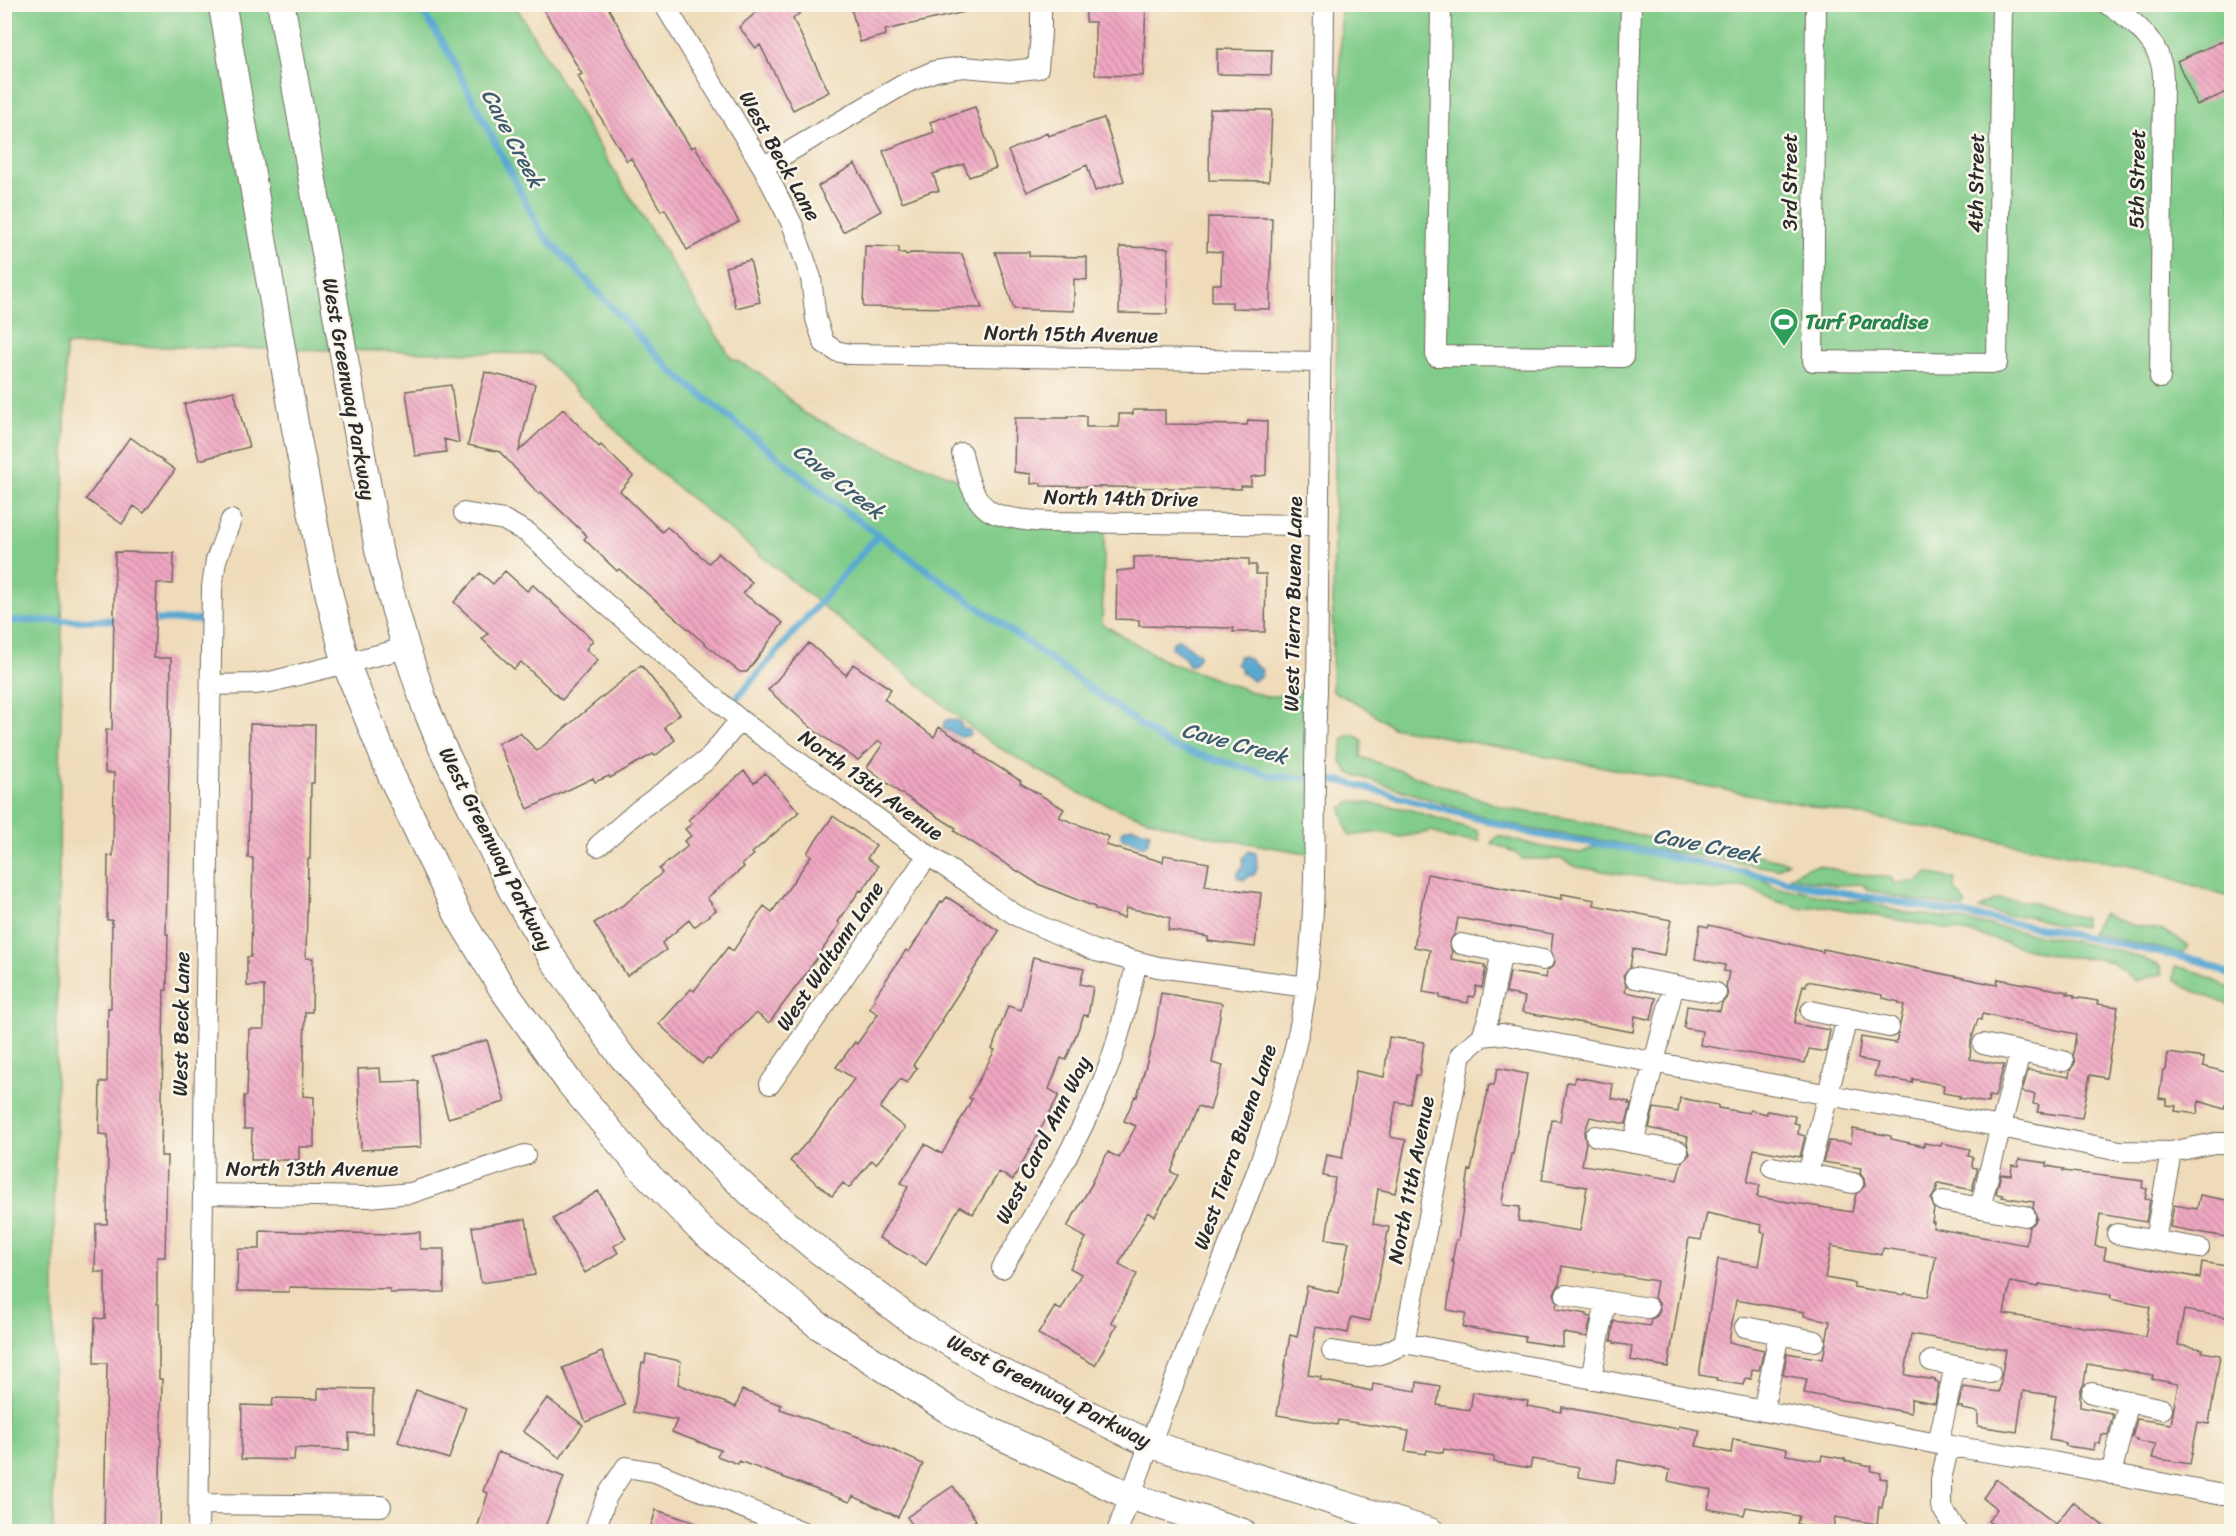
<svg xmlns="http://www.w3.org/2000/svg" width="2236" height="1536" font-family="Sriracha,sans-serif">
	<style>
		.green { fill: #81cc8a; stroke: #567c5a; stroke-width: 1.5 }
		.water { fill: #58a8d2; stroke: #426a7e; stroke-width: 1.5 }
		.lines { fill: none; stroke-linecap: round; stroke-linejoin: round }
		.stream { stroke: #58a8d2; stroke-width: 7 }
		.building { fill: url(#building-back-hatch); fill-rule: evenodd }
		.street-casing { stroke: #70695d; stroke-width: 22 }
		.secondary-casing { stroke: #70695d; stroke-width: 29 }
		.street { stroke: #fff; stroke-width: 20 }
		.secondary { stroke: #fff; stroke-width: 27 }
		.labels { text-anchor: middle; dominant-baseline: central; stroke-width: 5; stroke-linejoin: round; paint-order: stroke }
		.street-label { font-size: 21px; fill: #2b2b2b; stroke: #fbf7ec }
		.leisure-label { font-size: 21px; font-weight: bold; fill: #27864d; stroke: #fbf7ec; text-anchor: start }
		.water-label { font-size: 22px; font-style: italic; fill: #3d5d6e; stroke: #fbf7ec }
	</style>
	<defs>
		<pattern id="building-back-hatch" width="6" height="6" patternUnits="userSpaceOnUse" patternTransform="scale(1.5)"><rect width="6" height="6" fill="#f0a7c2"/><path d="M-1 5l2 2M0 0l6 6M5-1l2 2" fill="none" stroke="#c3889e"/></pattern>
	</defs>
	<rect width="100%" height="100%" fill="#fbf7ec"/>
	<filter id="ink" filterUnits="userSpaceOnUse"><feTurbulence type="fractalNoise" baseFrequency=".0167" numOctaves="2"/><feDisplacementMap in="SourceGraphic" scale="12" xChannelSelector="R" yChannelSelector="G"/><feConvolveMatrix kernelMatrix="1 2 1 2 8 2 1 2 1" color-interpolation-filters="sRGB"/></filter>
	<filter id="wash" filterUnits="userSpaceOnUse"><feTurbulence type="fractalNoise" baseFrequency=".008" numOctaves="4" result="noise"/><feDisplacementMap in="SourceGraphic" scale="24" xChannelSelector="R" yChannelSelector="G"/><feGaussianBlur stdDeviation="1.35" result="paint"/><feColorMatrix in="noise" values="0 0 0 0 0 0 0 0 0 0 0 0 0 0 0 0 0 1.4 0 .05"/><feComposite in="paint" operator="in"/></filter>
	<g filter="url(#wash)">
		<rect width="100%" height="100%" fill="#efdbb9"/>
		<path class="green" d="M5,5H515L620,181L731,358L761,374L804,413L866,443L969,483L987,510L1105,522L1102,624L1165,661L1266,697L1317,691L1313,854L1217,838L1169,826L1123,811L1079,793L989,742L649,464L540,354L66,345L54,1218L53,1531H5Z
			M1341,5H2231V898L2141,868L1392,727L1361,705L1332,691Z
			M1354,734L1362,740L1361,757L1508,809L1578,820L1682,846L1762,856L1788,862L1777,869L1531,829L1491,819L1349,773L1341,762L1343,738Z
			M1354,801L1408,809L1478,831L1480,841L1448,839L1433,831L1401,837L1380,832L1349,836L1341,808Z
			M1498,836L1543,847L1581,853L1596,846L1748,870L1776,888L1799,890L1842,901H1867L1897,911L1956,919L2082,943L2130,954L2159,965L2162,974L2135,981L2112,962L2092,958L2053,956L1979,935L1824,906L1801,908L1775,901L1747,887L1712,890L1669,881L1577,867L1561,859H1523L1514,852L1491,843Z
			M1818,865L1848,873L1892,878L1893,883L1916,882L1928,873L1955,879L1954,888L1966,904L1963,908L1912,900L1868,890L1863,884L1835,885L1789,877L1805,868Z
			M1998,899L2032,902L2049,909L2084,918V926H2060L2029,916H2007L1979,909Z
			M2103,914L2131,925L2162,930L2188,945L2184,954L2090,933Z
			M2175,966L2197,972L2231,989V1006L2187,988L2174,979Z"/>
		<path class="water" d="M1179,639L1199,654V658L1193,665H1189L1184,657L1171,647L1175,640Z
			M1239,656C1251,655 1253,666 1262,670L1261,676L1253,681L1241,672L1242,669L1236,664Z
			M949,719L959,721L963,728L970,730L971,734C961,741 954,732 943,729L944,722Z
			M1132,827L1150,832L1148,842L1144,846L1130,840L1124,839L1121,836L1123,830Z
			M1249,851L1256,853L1257,869L1254,875L1248,876L1244,880L1237,877L1238,872L1243,867V858Z"/>
		<g class="lines">
			<path class="stream" d="M418,4L447,50L542,233L671,370L833,502L1170,746L1272,776L1342,781L1534,834L1645,851L1829,890L2041,928L2201,961L2232,976
				M148,620H209
				M4,621L122,620
				M729,707L879,534"/>
		</g>
		<g id="blocks">
			<path class="building" d="M540,4H606L657,94L691,148L695,146L739,222L687,250L665,209L661,211L631,158L627,161L599,115L578,76L582,74Z
				M766,4H810L793,19L829,92L793,110L760,45L756,48L739,27Z
				M850,4H964L965,12L885,30L886,35L860,42Z
				M1086,4H1146L1143,76L1095,75V22H1086Z
				M2232,37V90L2197,105L2177,61Z
				M1217,49L1272,50L1271,75L1217,74Z
				M975,107L996,168L969,177L964,164L933,174L939,191H932L902,202L883,151L934,132L930,122Z
				M1210,109L1272,110L1269,181L1209,180Z
				M1104,118L1124,181L1095,191L1087,165L1027,192L1008,151L1047,133L1048,136Z
				M855,164L881,211L843,232L818,186Z
				M1208,217L1272,218L1270,309L1232,308V302H1212V284H1221L1222,252L1207,251Z
				M865,246L899,247V253H905L906,255L911,253L962,254L982,308L863,307Z
				M1120,247L1168,248L1167,314L1119,313Z
				M995,252H1029V256L1087,257V280L1074,279V311L1014,309Z
				M750,260L760,302L736,308L725,267Z
				M485,372L535,384L519,451L563,409L599,447L601,445L633,476L620,491L662,532L667,527L709,563L718,553L752,582L743,593L783,623L747,672H740L718,655L619,569L617,571L584,539L587,536L541,492L539,494L500,452L468,445Z
				M451,385L459,443L444,439L446,452L415,456L406,391Z
				M234,391L249,447L199,460L184,404Z
				M1133,410H1165V424L1247,425L1248,420L1267,421L1266,475L1251,477V486H1241V489L1041,486V483L1031,484V474L1014,472L1015,418H1068V416H1086V427H1119V414H1133Z
				M130,437L175,470L144,513L134,506L122,524L86,499Z
				M115,552L174,553L173,584L157,583L154,658H171L166,934H168L167,990H164L161,1156H167L166,1210L165,1257H157V1304H159V1379H162L159,1532H104L107,1363H94L95,1318L105,1319V1272H95L96,1224H107L108,1135L99,1134L100,1082H107L108,1008H111L112,920H107L108,856H113L114,773H105L106,730H112Z
				M1170,556L1249,559V565H1256V574H1266L1265,632H1233L1234,628L1139,626V620L1116,619L1117,571L1134,569V557Z
				M505,571L527,591L533,585L593,640L586,649L598,660L562,700L521,662L514,669L482,639L488,634L454,602L480,573L493,584Z
				M809,643L846,675L853,664L891,689L884,699L934,737L939,727L977,751L976,753L1021,781L1020,783L1064,809L1059,817L1109,837L1106,845L1163,862L1164,855L1209,863L1205,886L1261,893L1255,947L1208,941V937L1168,930L1170,918L1155,913L1126,908L1124,918L1095,909V907L1038,884L954,831L956,828L900,793L867,767L883,744L879,741L858,760L815,731L768,690Z
				M641,665L680,714L664,727L675,740L655,756L653,754L610,778L609,776L595,782L593,778L528,809L498,743L520,733L537,751Z
				M250,724L315,725L314,783H311L310,859H308L306,958H313L312,1012H305L303,1096L314,1097V1147H299V1160H251L252,1129H244V1096H247L249,1029H264V986H247V957H251L253,858H248Z
				M744,771L754,783L765,773L799,812L752,853L754,855L742,864L744,867L707,898L716,910L694,927L689,920L662,943L666,950L627,976L594,923L625,904L662,873L659,869L688,846L684,841L691,836L685,829L692,824L688,820Z
				M833,816L876,846L867,858L878,866L874,874L862,891L860,890L838,922L840,924L808,971L769,1023L756,1013L710,1060L707,1058L702,1064L659,1024L691,989L694,991L728,947L733,951L764,906L772,912L811,856L807,853Z
				M1427,874L1562,899V894L1595,900L1594,905L1671,920L1664,955L1633,949L1630,968L1623,975L1626,986L1625,992L1656,998L1651,1020L1635,1016L1633,1032L1522,1012L1525,997L1506,993L1510,972L1546,978L1547,971L1552,967L1555,962L1551,951L1553,934L1458,918L1455,934L1449,942L1452,952L1451,959L1485,965L1484,968H1486L1482,988L1476,986L1474,997L1469,996L1468,1003L1440,998V995L1423,992L1430,950L1414,947Z
				M947,897L999,931L941,1020L943,1021L913,1065L917,1068L907,1083L900,1079L880,1108L905,1128L876,1164L872,1160L849,1188L843,1183L832,1196L790,1161L816,1132L854,1079L836,1067L855,1042L857,1044L878,1014L869,1008L875,1000L874,998L906,950L909,952L941,901L943,902Z
				M1700,925L1708,927L1709,925L1823,952V949L1997,985L1998,979L2068,992L2067,994L2074,995V997L2098,1001L2097,1004L2118,1007L2106,1078L2090,1075L2082,1118L2037,1112L2039,1105L2033,1104L2035,1094L2022,1092L2028,1070L2069,1077L2070,1070L2075,1063L2073,1055L2076,1034L1982,1014L1981,1020L1978,1019L1971,1041L1970,1059L2004,1065L1995,1097L1989,1096L1988,1103L1959,1098L1960,1096L1943,1093L1944,1085L1913,1079L1912,1083L1874,1076L1878,1063L1858,1059L1861,1037L1896,1043L1904,1005L1899,1004V1002L1883,998V995L1807,981L1806,986L1803,985L1794,1024L1830,1030L1826,1052L1809,1049L1805,1063L1700,1045L1702,1031L1684,1028L1687,1006L1720,1011L1722,1003L1728,996L1726,987L1729,972L1724,971L1725,965L1695,959Z
				M1033,957L1084,969L1080,984L1093,987L1088,1016L1084,1015L1066,1060L1061,1058L1049,1089L1059,1095L1013,1180L999,1172L973,1214L960,1206L926,1265L879,1238L908,1187L901,1183L925,1144L942,1154L972,1099L969,1098L995,1050L992,1049L1008,1006L1021,1010Z
				M1161,993L1222,1003L1212,1063L1223,1066L1210,1110L1198,1106L1171,1172L1178,1175L1155,1216L1148,1212L1119,1264L1137,1274L1111,1322L1117,1325L1095,1365L1038,1334L1055,1307L1061,1310L1081,1274L1070,1268L1086,1238L1067,1227L1093,1182L1092,1181L1108,1152L1119,1158L1136,1126L1124,1121L1135,1096L1137,1097L1142,1079L1154,1037Z
				M1389,1037L1424,1042L1419,1076L1416,1075L1410,1104L1396,1102L1390,1137L1406,1140L1395,1193L1378,1189L1373,1224L1389,1227L1370,1321L1351,1317L1348,1333L1316,1327L1308,1375L1321,1377L1320,1380L1372,1391L1373,1384L1416,1391L1417,1382L1440,1386L1437,1405L1470,1410L1473,1392L1528,1401L1527,1406L1561,1412L1562,1407L1678,1429L1679,1426L1700,1430L1696,1446L1731,1453L1733,1439L1787,1449L1786,1455L1821,1461L1822,1455L1845,1459V1461L1872,1466L1871,1471L1881,1473L1880,1478L1887,1479L1882,1508L1879,1507L1877,1524L1835,1517L1833,1531L1797,1524L1799,1516L1746,1507L1744,1515L1708,1509L1711,1490L1668,1481L1670,1470L1618,1460L1614,1483L1578,1477L1579,1467L1532,1459L1530,1468L1494,1462V1457L1444,1449L1443,1453L1427,1450L1426,1454L1405,1451L1409,1431L1338,1420L1337,1425L1277,1415L1290,1335L1297,1337L1307,1286L1339,1293L1349,1242L1326,1239L1335,1178L1323,1176L1327,1155L1342,1158L1356,1071L1384,1077Z
				M487,1040L505,1102L448,1118L431,1056Z
				M2168,1053L2204,1058L2203,1066L2232,1074V1107L2225,1105L2224,1109L2199,1101L2197,1114L2175,1111L2176,1106L2166,1105V1099L2159,1098L2163,1070H2166Z
				M380,1068L381,1082L418,1081L421,1147L361,1150L358,1069Z
				M1498,1068L1527,1074L1513,1154H1511L1502,1201L1503,1205L1520,1207L1518,1221L1580,1231L1587,1187L1542,1180L1552,1120L1560,1121L1567,1082L1574,1083L1575,1077L1613,1084L1611,1098L1629,1102L1628,1104H1631L1626,1124L1590,1117L1584,1134L1586,1142L1582,1165L1677,1180L1682,1162L1690,1154L1687,1143L1688,1137L1649,1128L1654,1108L1678,1112L1680,1098L1718,1105V1108L1749,1113L1750,1110L1767,1114V1111L1795,1116L1794,1123L1799,1124L1798,1134L1805,1136L1800,1157L1754,1149L1747,1182L1760,1185L1757,1197L1852,1212L1856,1194L1865,1186L1864,1179L1860,1173L1861,1168L1823,1162L1829,1141L1851,1143L1853,1129L1891,1136V1139L1924,1146V1143L1941,1146L1942,1143L1970,1149L1968,1156L1973,1157L1972,1167L1977,1168V1171L1972,1190L1938,1183L1936,1191L1931,1199L1934,1208L1932,1222H1934L1933,1228L2026,1245L2029,1227L2034,1223L2037,1218L2033,1207L2034,1202L2002,1197L2003,1195L1996,1194L2001,1174L2011,1175L2012,1165L2018,1166L2019,1159L2047,1163V1166L2064,1169L2063,1171L2143,1181L2142,1188L2147,1189L2145,1199L2150,1200L2146,1222L2100,1214L2095,1246L2106,1248L2104,1259L2200,1278L2202,1262L2232,1267L2230,1318L2184,1310L2178,1345L2203,1349L2202,1352L2220,1355L2209,1424L2198,1422L2190,1464L2152,1458L2156,1444L2136,1441L2137,1439L2132,1438L2137,1419L2171,1424L2178,1384L2152,1379L2153,1375L2087,1364L2084,1384L2080,1391V1407L2111,1413L2110,1414L2113,1415L2108,1435L2102,1434L2100,1444L2095,1443L2094,1450L2066,1446V1443L2049,1440L2056,1396L2023,1391L2017,1432L1978,1426V1412L1962,1409V1407H1958L1963,1387L1999,1392L2006,1350L1911,1334L1905,1375L1935,1380V1382L1939,1383L1935,1403L1911,1399V1413L1804,1393L1807,1379L1783,1375L1787,1353L1823,1359L1830,1321L1804,1316V1312L1736,1300L1729,1342L1764,1350L1759,1370L1752,1369L1751,1379L1746,1378L1744,1385L1716,1381L1717,1378L1699,1375L1718,1259L1759,1266L1765,1233L1761,1232L1762,1225L1707,1213L1701,1240L1689,1238L1668,1367L1630,1360L1632,1346L1614,1343V1341H1611L1614,1321L1650,1326L1651,1319L1657,1316L1660,1310L1659,1303L1654,1298L1657,1281L1562,1266L1559,1285L1554,1293L1557,1302L1556,1309L1587,1314V1316L1591,1317L1587,1337L1563,1333V1347L1525,1341V1337L1463,1327L1466,1313L1447,1310L1454,1263L1452,1262L1456,1240H1458L1469,1170L1471,1171L1489,1085H1494ZM1831,1246L1882,1255L1883,1248L1936,1256L1928,1297L1905,1293L1904,1295L1854,1287V1283L1825,1278ZM2010,1282L2039,1287V1284L2111,1295L2110,1299L2150,1307L2145,1337L2004,1314Z
				M598,1191L626,1238L614,1246L618,1253L585,1273L553,1219Z
				M2200,1195L2232,1201V1238L2170,1227L2174,1205L2197,1209Z
				M526,1219L535,1275L481,1283L472,1227Z
				M260,1231L390,1234L420,1232V1249H444V1292L390,1293V1289L289,1287V1292L237,1291L238,1249H260Z
				M602,1352L625,1405L586,1422L563,1368Z
				M646,1354L681,1361L678,1384L736,1407L742,1390L781,1405L780,1409L884,1446L923,1464L898,1517L853,1496L850,1502L739,1461L738,1464L717,1456L720,1450L672,1432L677,1420L633,1412L642,1363H645Z
				M318,1388L373,1389L372,1434L349,1433V1450L295,1448L294,1460L241,1459L242,1405L272,1406L273,1398L318,1399Z
				M416,1390L466,1407L449,1459L398,1442Z
				M547,1398L583,1425L560,1458L523,1431Z
				M498,1452L564,1477L543,1532H476L488,1493L483,1491Z
				M1996,1479L2056,1524L2073,1502L2111,1532H2002L1988,1521L1997,1509L1983,1498Z
				M953,1486L976,1520L959,1532H917L907,1517Z
				M656,1510L712,1528L711,1532H649Z"/>
		</g>
	</g>
	<g filter="url(#ink)">
		<use href="#blocks" fill-opacity="0" stroke="#70695d" stroke-width="1.5"/>
		<g class="lines">
			<g class="street-casing">
				<path id="street" d="M664,4L763,167L793,226L811,278L816,319L824,343L836,351L849,354L1320,362
					M1441,4L1436,356L1623,357L1631,4
					M1816,4L1813,361L1997,363L2002,4
					M2107,4C2128,16 2155,38 2161,63C2163,69 2163,76 2163,82L2160,378
					M763,167L906,83L935,71L963,67L1010,71L1038,68L1041,33V4
					M962,453C966,472 971,496 987,509C998,518 1032,521 1047,522L1318,525
					M464,513L504,520L528,533L605,603L740,720L928,855L1017,916L1096,951L1158,967L1307,987
					M211,685L254,684L270,682L406,648
					M598,846L639,810L708,759L740,720
					M1461,944L1543,960
					M1635,978L1716,993
					M1811,1011L1889,1027
					M1482,1036L1502,1034L2001,1127L2120,1151L2171,1152L2215,1143H2232
					M1983,1044L2063,1061
					M770,1084L928,855
					M1596,1136L1678,1151
					M1633,1143L1674,985
					M1772,1167L1853,1183
					M1808,1174L1847,1018
					M203,1194L369,1197L411,1193L525,1155
					M1943,1201L2025,1216
					M1980,1208L2020,1052
					M2117,1234L2199,1248
					M2155,1240L2171,1152
					M1002,1268C1041,1204 1081,1138 1108,1068C1121,1034 1128,997 1137,962
					M1566,1295L1648,1308
					M1745,1327L1815,1341
					M1404,1343L1461,1054L1482,1036L1489,1016L1502,951
					M1332,1351C1364,1357 1374,1361 1404,1343L1938,1444L2053,1462L2217,1494H2232
					M1931,1361L1990,1373
					M1591,1379L1606,1301
					M2092,1393L2162,1409
					M1763,1411L1779,1334
					M1938,1444L1955,1366
					M1949,1446L1941,1479V1506L1957,1532
					M2111,1474L2129,1401
					M199,1504L381,1506
					M198,1532L212,587L216,560L231,520
					M594,1532L607,1496L626,1467L655,1472L803,1532
					M1117,1532C1147,1448 1181,1365 1214,1283C1247,1200 1280,1117 1299,1030C1322,919 1311,804 1317,691L1324,4"/>
			</g>
			<g class="secondary-casing">
				<path id="secondary" d="M222,4L295,426L323,569L346,664L392,777L458,915L502,988L569,1082L641,1168L700,1229L818,1325L950,1411L971,1422L1130,1496L1242,1532
					M281,4L379,552L406,648L426,708L442,747L512,890L553,959L619,1053L709,1154L756,1198L813,1246L909,1319L995,1369L1150,1444L1431,1532"/>
			</g>
			<use href="#street" class="street"/>
			<use href="#secondary" class="secondary"/>
		</g>
	</g>
	<defs>
		<g id="stadium-pin" transform="scale(1.5)"><path d="M0 17L-7.5 6A9.5 9.5 0 1 1 7.5 6Z" fill="#2e9e5b" stroke="#fbf7ec"/><path d="M0-5a6.5 5 0 1 0 0 10a6.5 5 0 1 0 0-10ZM-3.5-1.8h7v3.6h-7Z" fill="#fff"/></g>
	</defs>
	<g fill-rule="evenodd">
		<use href="#stadium-pin" x="1784" y="322"/>
	</g>
	<g class="labels">
		<g class="street-label">
			<text transform="translate(780 156) rotate(61)">West Beck Lane</text>
			<text transform="translate(2137 179) rotate(-89)">5th Street</text>
			<text transform="translate(1790 182) rotate(-90)">3rd Street</text>
			<text transform="translate(1976 183) rotate(-89)">4th Street</text>
			<text transform="translate(1071 334) rotate(1)">North 15th Avenue</text>
			<text transform="translate(349 389) rotate(80)">West Greenway Parkway</text>
			<text transform="translate(1121 498) rotate(1)">North 14th Drive</text>
			<text transform="translate(1293 604) rotate(-89)">West Tierra Buena Lane</text>
			<text transform="translate(871 785) rotate(36)">North 13th Avenue</text>
			<text transform="translate(496 849) rotate(63)">West Greenway Parkway</text>
			<text transform="translate(830 956) rotate(-56)">West Waltann Lane</text>
			<text transform="translate(181 1024) rotate(-89)">West Beck Lane</text>
			<text transform="translate(1043 1140) rotate(-63)">West Carol Ann Way</text>
			<text transform="translate(1235 1147) rotate(-71)">West Tierra Buena Lane</text>
			<text x="312" y="1169">North 13th Avenue</text>
			<text transform="translate(1411 1180) rotate(-79)">North 11th Avenue</text>
			<text transform="translate(1049 1391) rotate(27)">West Greenway Parkway</text>
		</g>
		<g class="leisure-label">
			<text x="1805" y="322">Turf Paradise</text>
		</g>
		<g class="water-label">
			<text transform="translate(513 138) rotate(62)">Cave Creek</text>
			<text transform="translate(839 481) rotate(38)">Cave Creek</text>
			<text transform="translate(1235 743) rotate(15)">Cave Creek</text>
			<text transform="translate(1707 845) rotate(11)">Cave Creek</text>
		</g>
	</g>
	<rect width="2236" height="1536" fill="none" stroke="#fbf7ec" stroke-width="24"/>
</svg>
